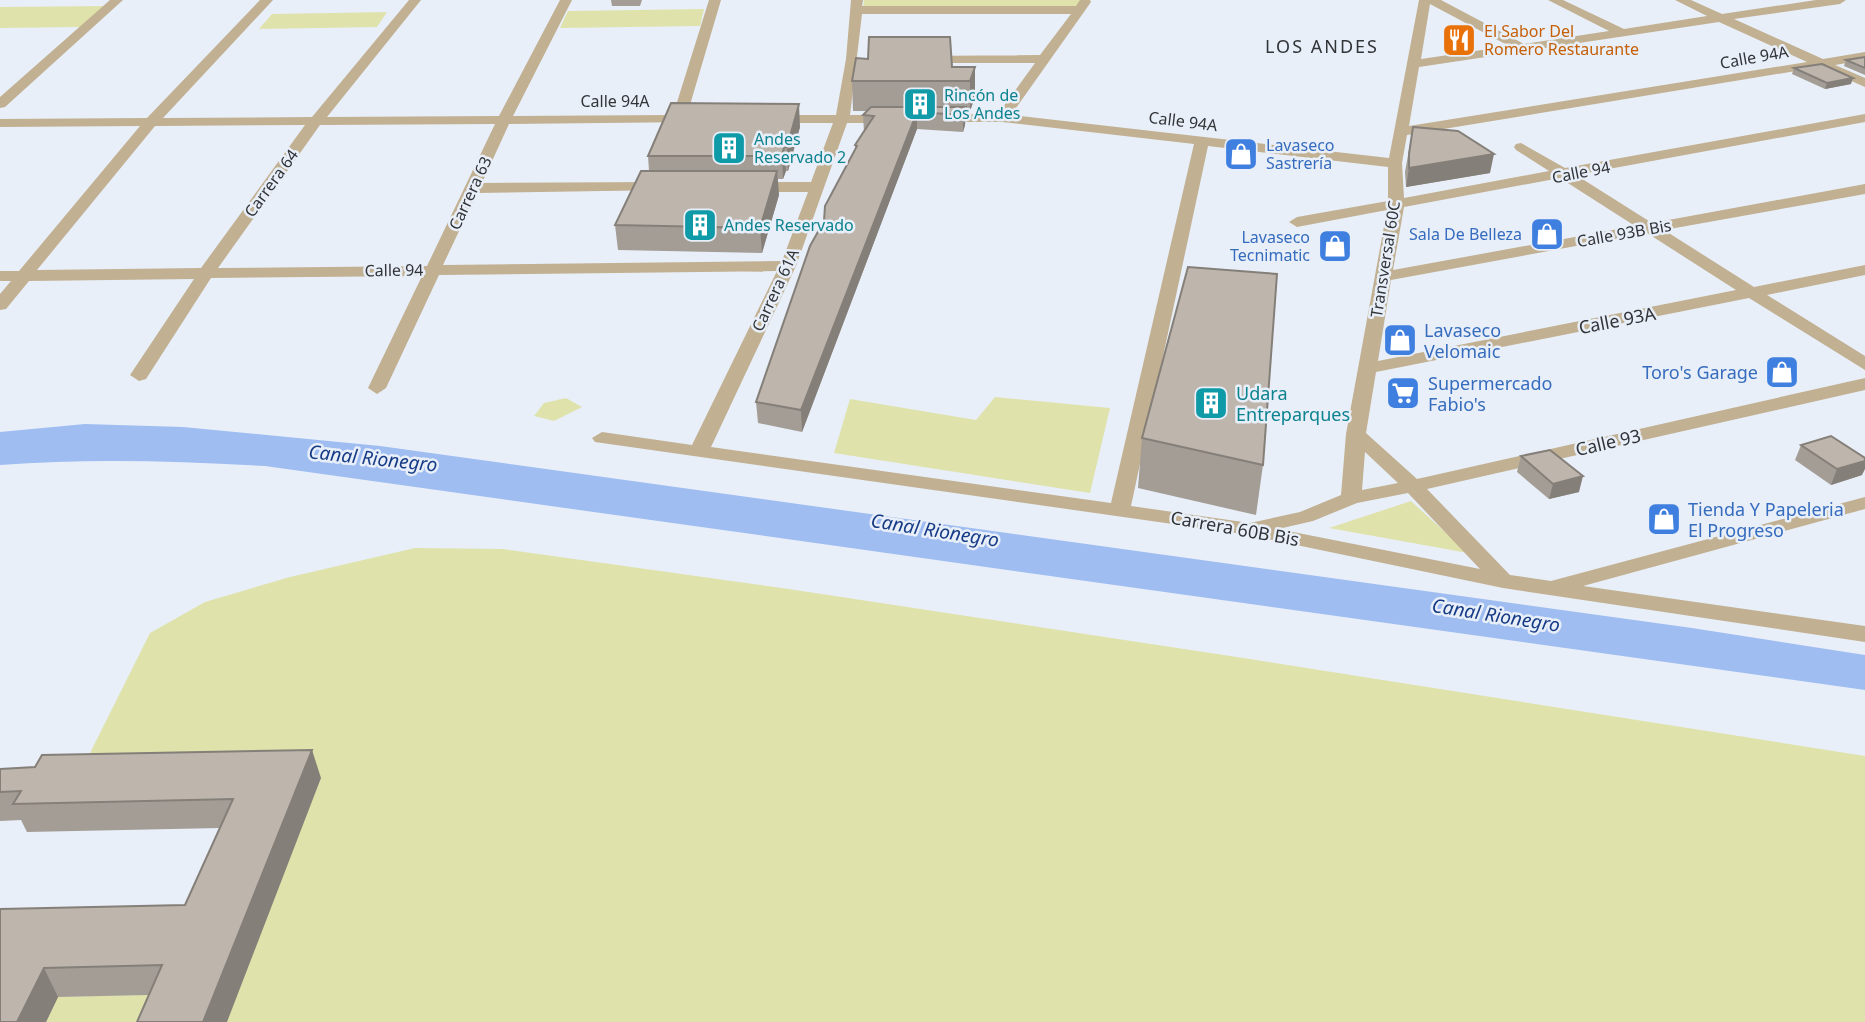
<svg xmlns="http://www.w3.org/2000/svg" width="1865" height="1022" font-family="'Noto Sans',sans-serif">
	<style>
		.green { fill: #dfe3ab }
		.water { fill: #a0bdf2 }
		.lines { fill: none; stroke-linecap: round; stroke-linejoin: round }
		.minor { fill: #c1b091; fill-rule: evenodd }
		.wall { fill: #a39d95 }
		.shaded-wall { fill: #857f79 }
		.building { fill: #beb6ad; stroke: #857f79; stroke-width: 2 }
		.labels { text-anchor: middle; dominant-baseline: central; stroke-width: 5; stroke-linejoin: round; paint-order: stroke }
		.far-food-label { font-size: 16px; fill: #c56008; stroke: #e8eff9; text-anchor: start }
		.far-street-label { font-size: 16px; fill: #323438; stroke: #e8eff9 }
		.far-culture-label { font-size: 16px; fill: #0d838f; stroke: #e8eff9; text-anchor: start }
		.far-shop-label { font-size: 16px; fill: #366cbe; stroke: #e8eff9; text-anchor: end }
		.far-quarter-label { font-size: 18px; letter-spacing: 2px; fill: #323438; stroke: #e8eff9 }
		.street-label { font-size: 18px; fill: #323438; stroke: #e8eff9 }
		.shop-label { font-size: 18px; fill: #366cbe; stroke: #e8eff9; text-anchor: start }
		.culture-label { font-size: 18px; fill: #0d838f; stroke: #e8eff9; text-anchor: start }
		.water-label { font-size: 19px; font-style: italic; fill: #173c87; stroke: #e8eff9 }
	</style>
	<rect width="100%" height="100%" fill="#e8eff9"/>
	<path class="green" d="M864,0H1081L1078,6L863,8Z
		M104,6L81,27L0,28V7Z
		M704,9L700,26L560,28L568,11Z
		M387,12L377,27L259,29L272,14Z
		M995,397L1110,408L1090,493L834,453L850,399L976,420Z
		M566,398L582,407L554,421L534,416L544,403Z
		M1411,501L1468,553L1329,528Z
		M415,548L503,549L782,588L1250,659L1865,756V1022H0V998L236,993L320,779L75,783L150,633L205,602L290,577Z"/>
	<path class="water" d="M85,424L183,427L380,446L1692,628L1865,655V690L265,466C176,461 89,458 0,465V432Z"/>
	<g class="lines">
		<path class="minor" d="M110,0H123L5,107L0,108V97Z
			M260,0H273L163,118L312,117L409,0H421L327,117L499,116L560,0H572L513,116L673,115L709,0H721L687,115L696,116V122L509,124L482,183L662,182L667,184L670,187L667,190L477,193L443,265L782,261L808,192H750L742,187L750,182H811L833,123H772L765,119L772,115H836L846,59L851,0H863L862,6H1076L1080,0H1090L1091,2L1011,115L1389,158L1419,0H1441L1524,44L1609,31L1548,0H1563L1624,29L1707,16L1675,0H1691L1722,14L1816,0H1846L1840,4L1734,19L1823,59L1865,52V60L1835,65L1865,78V87L1820,67L1407,135L1402,163L1404,198L1549,171L1516,150L1514,147L1516,144L1521,143L1565,168L1865,114V122L1576,175L1652,223L1865,184V194L1664,230L1754,287L1865,265V275L1767,295L1865,356V370L1749,298L1376,372L1366,433L1417,479L1865,378V390L1427,489L1510,575L1551,581L1865,497V509L1583,586L1865,626V642L1503,588L1243,534L595,442L592,438L602,432L692,445L777,271L439,275L386,388L377,394L368,388L422,276L211,278L146,379L139,381L130,375L194,279L29,281L6,309L0,310V294L11,281H0V271H19L140,126L0,127V119L147,118ZM1430,4L1509,46L1421,59ZM862,14H1071L1040,55L917,56V62L922,63H1035L998,114L937,115L930,119L932,122H1002L1194,144L1111,503L711,447L796,266L847,123H890L897,119L890,115H850ZM1719,22L1807,62L1409,126L1419,67ZM495,124L427,266L218,268L320,125ZM305,125L201,268L37,270L155,126ZM1208,146L1388,167V201L1297,217L1289,222L1297,227L1387,210L1346,434L1341,495L1300,512L1250,523L1131,506ZM1560,178L1635,226L1393,270L1404,207ZM1647,233L1736,290L1378,361L1391,280ZM1365,452L1398,483L1362,490ZM1408,493L1480,569L1278,529L1313,521L1357,503Z"/>
	</g>
	<path class="wall" d="M611,0H642L640,6H612Z
		M1865,57V75L1844,66L1846,60Z
		M952,67H975V97L970,111H966L965,125L963,132L917,129L802,432L758,423L756,402L824,221L855,150V145L864,132L863,115L867,111H853L852,81Z
		M1794,68L1851,84L1825,89L1792,74Z
		M800,127L788,171H786L783,179H778L779,195L762,253L618,250L615,225L649,171L648,156Z
		M1413,127L1490,173L1406,187L1405,172Z
		M1142,438L1263,465L1256,515L1138,488Z
		M1801,445L1862,475L1831,485L1795,460Z
		M1521,456L1579,492L1549,499L1517,472Z
		M0,769L321,778L149,995L58,997L46,1022H0V909L185,905L220,828L27,832L21,820L0,821Z"/>
	<path class="shaded-wall" d="M975,67V97L970,111V81Z
		M1853,78L1851,84L1825,89L1827,83Z
		M799,104L800,127L788,171L787,147Z
		M966,107L965,125L963,132V115Z
		M917,112V129L802,432L801,410Z
		M784,147L786,171L783,179L782,156Z
		M1494,154L1490,173L1406,187L1409,168Z
		M777,171L779,195L762,253L760,228Z
		M1865,461V469L1862,475L1831,485L1837,469Z
		M1583,476L1579,492L1549,499L1553,484Z
		M312,750L321,778L227,1022H203Z
		M44,968L58,997L46,1022H17Z"/>
	<path class="building" d="M869,37H950L952,67H975L970,81H852L856,58L868,59Z
		M1865,57V68L1846,60Z
		M1822,64L1853,78L1827,83L1794,68Z
		M671,103L799,104L787,147H784L782,156H648Z
		M871,107H966L963,115L917,112L801,410L756,402L810,246L824,221L825,206L857,146L855,145L874,116L863,115Z
		M1413,127L1458,131L1494,154L1409,168V154Z
		M641,171H777L760,228L615,225Z
		M1188,267L1277,274L1263,465L1142,438Z
		M1831,436L1865,458V461L1837,469L1801,445Z
		M1550,450L1583,476L1553,484L1521,456Z
		M312,750L203,1022H137L162,965L44,968L17,1022H0V909L185,905L233,799L13,804L21,791L0,792V769L35,767L42,755Z"/>
	<defs>
		<g id="restaurant-square" transform="scale(1.75)"><rect x="-9" y="-9" width="18" height="18" rx="4" fill="#e8710a" stroke="#e8eff9"/><path d="M-5-6h1v4h1v-4h1v4h1v-4h1v5L-1.5 .5V6h-2V.5L-5-1ZM5-6V6H3V1.5H1.5Q1.5-4 5-6Z" fill="#fff"/></g>
		<g id="building-square" transform="scale(1.75)"><rect x="-9" y="-9" width="18" height="18" rx="4" fill="#0f9aa8" stroke="#e8eff9"/><path d="M-4-6H4V6H1V3H-1V6H-4ZM-2.5-4.3h1.7v1.8h-1.7ZM.8-4.3h1.7v1.8H.8ZM-2.5-1h1.7V.8h-1.7ZM.8-1h1.7V.8H.8Z" fill="#fff"/></g>
		<g id="shop-square" transform="scale(1.75)"><rect x="-9" y="-9" width="18" height="18" rx="4" fill="#3f7fe0" stroke="#e8eff9"/><path d="M-5-2.5h2.3a2.7 3.5 0 0 1 5.4 0H5L5.5 6h-11ZM-1.5-2.5h3a1.5 2.3 0 0 0-3 0Z" fill="#fff"/></g>
		<g id="supermarket-square" transform="scale(1.75)"><rect x="-9" y="-9" width="18" height="18" rx="4" fill="#3f7fe0" stroke="#e8eff9"/><path d="M-6-5.5h2.5l.6 2H6L4.5 2H-2.5L-4.4-4H-6ZM-1.5 3.2a1.3 1.3 0 1 0 .1 0ZM3 3.2a1.3 1.3 0 1 0 .1 0Z" fill="#fff"/></g>
	</defs>
	<g fill-rule="evenodd">
		<use href="#restaurant-square" x="1459" y="40"/>
		<use href="#building-square" x="920" y="104"/>
		<use href="#building-square" x="729" y="148"/>
		<use href="#shop-square" x="1241" y="154"/>
		<use href="#building-square" x="700" y="225"/>
		<use href="#shop-square" x="1547" y="234"/>
		<use href="#shop-square" x="1335" y="246"/>
		<use href="#shop-square" x="1400" y="340"/>
		<use href="#shop-square" x="1782" y="372"/>
		<use href="#supermarket-square" x="1403" y="393"/>
		<use href="#building-square" x="1211" y="403"/>
		<use href="#shop-square" x="1664" y="519"/>
	</g>
	<g class="labels">
		<g class="far-food-label">
			<text x="1484" y="31">El Sabor Del<tspan x="1484" dy="18">Romero Restaurante</tspan></text>
		</g>
		<g class="far-street-label">
			<text transform="translate(1754 57) rotate(-10)">Calle 94A</text>
			<text x="615" y="101">Calle 94A</text>
			<text transform="translate(1183 121) rotate(7)">Calle 94A</text>
			<text transform="translate(1581 172) rotate(-11)">Calle 94</text>
			<text transform="translate(271 183) rotate(-54)">Carrera 64</text>
			<text transform="translate(470 193) rotate(-65)">Carrera 63</text>
			<text transform="translate(1624 233) rotate(-10)">Calle 93B Bis</text>
			<text transform="translate(1385 259) rotate(-81)">Transversal 60C</text>
			<text transform="translate(394 270) rotate(-1)">Calle 94</text>
			<text transform="translate(775 290) rotate(-65)">Carrera 61A</text>
		</g>
		<g class="far-culture-label">
			<text x="944" y="95">Rincón de<tspan x="944" dy="18">Los Andes</tspan></text>
			<text x="754" y="139">Andes<tspan x="754" dy="18">Reservado 2</tspan></text>
			<text x="724" y="225">Andes Reservado</text>
		</g>
		<g class="far-shop-label">
			<text x="1266" y="145" text-anchor="start">Lavaseco<tspan x="1266" dy="18">Sastrería</tspan></text>
			<text x="1522" y="234">Sala De Belleza</text>
			<text x="1310" y="237">Lavaseco<tspan x="1310" dy="18">Tecnimatic</tspan></text>
		</g>
		<g class="far-quarter-label">
			<text x="1322" y="46">LOS ANDES</text>
		</g>
		<g class="street-label">
			<text transform="translate(1617 320) rotate(-11)">Calle 93A</text>
			<text transform="translate(1608 442) rotate(-13)">Calle 93</text>
			<text transform="translate(1235 528) rotate(10)">Carrera 60B Bis</text>
		</g>
		<g class="shop-label">
			<text x="1424" y="330">Lavaseco<tspan x="1424" dy="21">Velomaic</tspan></text>
			<text x="1758" y="372" text-anchor="end">Toro's Garage</text>
			<text x="1428" y="383">Supermercado<tspan x="1428" dy="21">Fabio's</tspan></text>
			<text x="1688" y="509">Tienda Y Papeleria<tspan x="1688" dy="21">El Progreso</tspan></text>
		</g>
		<g class="culture-label">
			<text x="1236" y="393">Udara<tspan x="1236" dy="21">Entreparques</tspan></text>
		</g>
		<g class="water-label">
			<text transform="translate(373 458) rotate(6)">Canal Rionegro</text>
			<text transform="translate(935 530) rotate(9)">Canal Rionegro</text>
			<text transform="translate(1496 615) rotate(9)">Canal Rionegro</text>
		</g>
	</g>
</svg>
